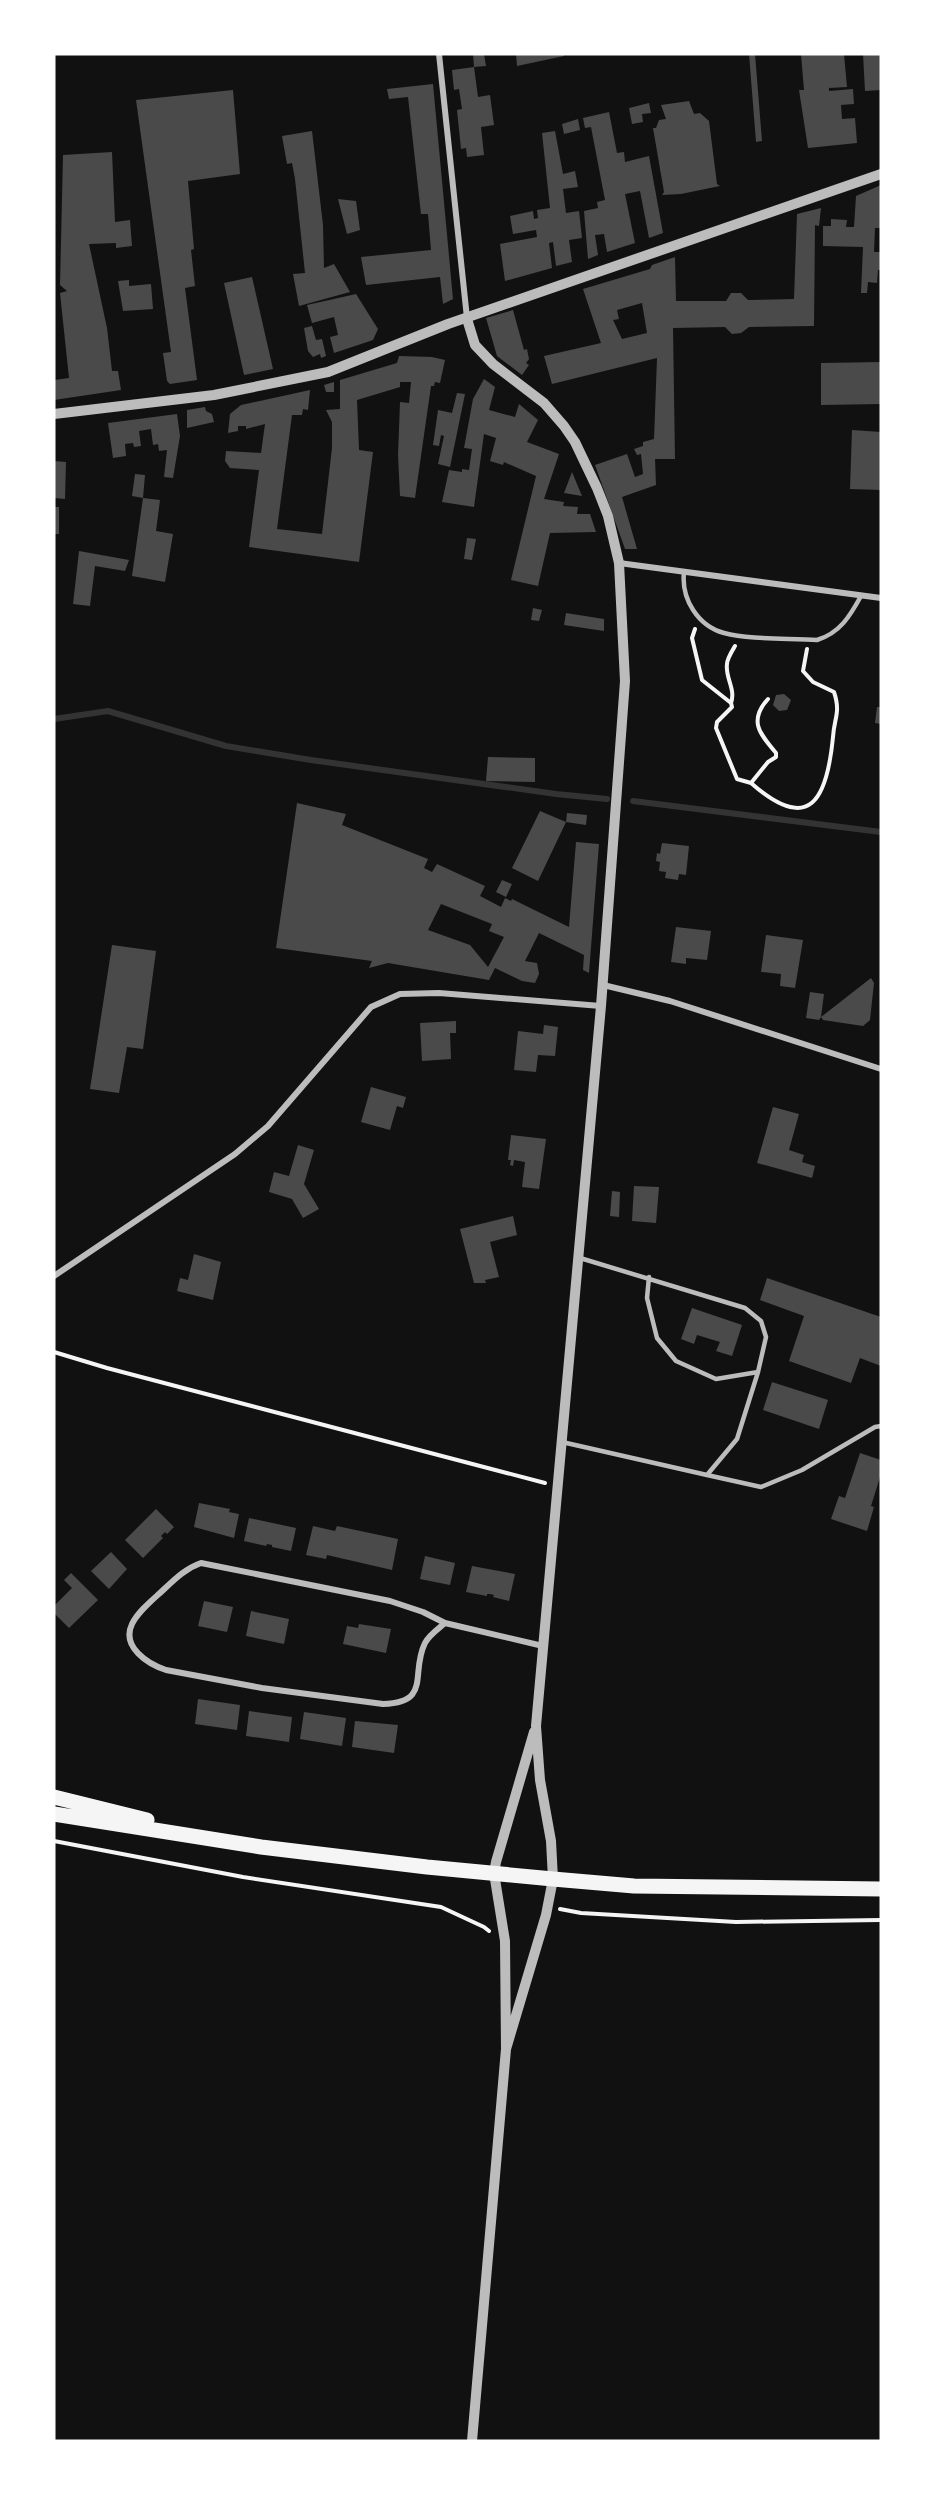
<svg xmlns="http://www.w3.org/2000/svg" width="935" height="2495" font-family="Montserrat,sans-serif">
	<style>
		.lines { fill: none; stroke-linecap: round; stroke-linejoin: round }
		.stream { stroke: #333; stroke-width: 6 }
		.building { fill: #4a4a4a; fill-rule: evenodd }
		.path { stroke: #f5f5f5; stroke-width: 4 }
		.service { stroke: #bcbcbc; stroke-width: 4.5 }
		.minor { stroke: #bcbcbc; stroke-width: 6 }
		.tertiary { stroke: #bcbcbc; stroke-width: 10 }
		.primary { stroke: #f5f5f5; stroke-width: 15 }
	</style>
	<rect width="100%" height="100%" fill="#111"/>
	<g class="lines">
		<path class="stream" d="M54,719L108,711L226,746L311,760L556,794L607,799
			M633,801L881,832"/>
	</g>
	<path class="building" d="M473,54H484L486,66L474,67Z
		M516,54H564V56L517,66Z
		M749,54H755L762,141L756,142Z
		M801,54H844L847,87L829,88V91L853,89L854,104L841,105L842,119L855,118L857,143L808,148L799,90H804Z
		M863,54H881V90L865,91Z
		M474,67L478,97L490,95L494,125L481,127L484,155L467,157L466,148L461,149L457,110L462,109L459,89L454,90L452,70Z
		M433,84L453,299L443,304L440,277L366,285L361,257L431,250L428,214H421L408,97L389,99L387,89Z
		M233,90L240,174L188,181L194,249L191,250L195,286L185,288L197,380L170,384L167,381L163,353L171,352L136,100Z
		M689,101L694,114L700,113L709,121L717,184L720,186L681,194L662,195L664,192L653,128H656L659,120L666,119L661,105Z
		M649,103L651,113L642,114L643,122L632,124L629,108Z
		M609,112L617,153L624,152L625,162L649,156L663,233L649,238L640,191L625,194L635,243L607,252L604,234L595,235L598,255L588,259L584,211L598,208L597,202L605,200L591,127L585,128L583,118Z
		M578,119L580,130L564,134L562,124Z
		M312,131L323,225L324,268L334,264L350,292L299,306L293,274L305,273L295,179L292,163L287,164L282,136Z
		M555,131L563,174L575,171L578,187L563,189L566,213L579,211L582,238L569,240L572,262L556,266L553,242L549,243L552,268L505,281L500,244L537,237L536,230L513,234L510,216L533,211L534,219L538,218L537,210L550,208L542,133Z
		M112,152L115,222L130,220L132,246L116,248V243L89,244L107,328L112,371H118L121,390L54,400V380L69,378L60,293L67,291L60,285L63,155Z
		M881,185V228H875L874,252H881V270H878L877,283L868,282L867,293H861L863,247L823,246V226H831V219L847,220L846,227H854L856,196Z
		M338,199L356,201L360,230L347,234Z
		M821,208L819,226L815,225L814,326L749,327L741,333L732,334L725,327L673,328L675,459H655L656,485L622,497L637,549H625L595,465L627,454L635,477L643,474L641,454L637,455L634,449L643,446V442L654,439L657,358L552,384L544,356L601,343L583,289L650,269L652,265L675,257L676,301H726L731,293H741L748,300L794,299L797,214ZM642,303L647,333L622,339L613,320L619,319L617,310Z
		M252,277L273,369L244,375L224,283Z
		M129,280V286L151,284L153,309L123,311L118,281Z
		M356,294L378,329L373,340L334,353L330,337L338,335L334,317L312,323L307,305Z
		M513,310L524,350L527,349L529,359L526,363L529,365L522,375L497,356L486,318Z
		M312,326L316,340L322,339L326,356L321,358L320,354L313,357L308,351L304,328Z
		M399,356L432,357L445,360L440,383L435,382L434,386H431L415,498L400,496L398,455L400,402L409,403L411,382H400V387L357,400L359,450L373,452L359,562L249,547L259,470L230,468L225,461L226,451L261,453L265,424L246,429V426H238V431L228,433L230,414L241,405L310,390L308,410L303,409L302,415H292L277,529L322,534L332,448V422L326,410L340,409V380L397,363Z
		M881,362V404L821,405V363Z
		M484,379L495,387L489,410L515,417L519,404L538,420L527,442L559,454L544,499L564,502L563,506L578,507L577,514H590L596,532L550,533L538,586L511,580L536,476L504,462L503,465L490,461L496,438L484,434L474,507L442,502L449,470L462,472V469L469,470L472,449L464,448L473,399Z
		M334,382V392H326L324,385Z
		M457,393L465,394L450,467L438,464L444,436L441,435L439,446L433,445L438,410L452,413Z
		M205,407L206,411L212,414L214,422L187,428V410Z
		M177,414L180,436L173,478L164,477L167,450L159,451L158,444L153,445L151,429L139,431L141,446L134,447L133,443L125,444L126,456L113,458L108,423Z
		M852,430L881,432V490L850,489Z
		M54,461L66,462L65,499L54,498Z
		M572,472L582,496L564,493Z
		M135,474L145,475L143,498L160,500L156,531L173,534L165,582L132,576L143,498L132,496Z
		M54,507H59V534H54Z
		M467,538L476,539L472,560L464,559Z
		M79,551L129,560L125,571L95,566L90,606L73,604Z
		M533,608L542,610L539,621L531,620Z
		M566,613L604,619V631L564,625Z
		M784,694L791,700L787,710L779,711L773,705L776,695Z
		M877,707H881V724L875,723Z
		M488,757L535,758V782L486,781Z
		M297,803L346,814L342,825L428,859L424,868L432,872L437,864L485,886L480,896L501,907L505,898L511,901L512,899L569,927L576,842L599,844L589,973L583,970L584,955L539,933L525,961L537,963L539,974L535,983L522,981L495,968L489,980L388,963L369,968L372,961L276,948ZM441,904L492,924L489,931L504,937L488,967L470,945L428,930Z
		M540,811L566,822L538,881L512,868Z
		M567,813L587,815L586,825L566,822Z
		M662,843L689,846L686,875L679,874L678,880L665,878L666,872L659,871L660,862L656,861L657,853L660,854Z
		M502,880L512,884L506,897L496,892Z
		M676,927L711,931L707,960L686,958V964L671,962Z
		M766,935L803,940L795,988L780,986L781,974L761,972Z
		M112,945L156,951L143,1049L127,1047L119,1093L90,1089Z
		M871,978L874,983L870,1020L863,1026L823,1020L821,1017L819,1020L806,1018L810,992L824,994L821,1017Z
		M456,1021V1033H450L451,1059L422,1061L420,1023Z
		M544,1025L558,1027L555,1056L538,1055L536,1072L514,1070L518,1031L543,1034Z
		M371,1087L406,1097L403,1108L397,1106L390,1130L361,1122Z
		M773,1107L799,1114L789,1150L804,1155L802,1162L815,1166L812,1178L757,1163Z
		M511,1135L546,1139L539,1189L522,1187L525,1162L514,1160L513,1166L510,1165L511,1160H508Z
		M298,1145L314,1150L304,1184L319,1209L303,1218L292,1199L269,1192L274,1172L289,1176Z
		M634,1186L659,1187L656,1223L632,1221Z
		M612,1191L620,1192L619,1217L610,1216Z
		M513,1216L517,1235L490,1242L499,1277L485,1280L486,1283H474L460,1229Z
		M194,1254L221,1262L213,1300L177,1291L180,1278L188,1280Z
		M767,1278L881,1317V1366L860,1358L851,1383L789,1361L804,1316L760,1300Z
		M692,1308L742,1325L732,1356L716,1351L720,1342L697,1335L694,1344L681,1339Z
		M772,1382L828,1400L819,1429L763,1410Z
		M860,1453L881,1460V1474L871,1506L874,1507L867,1531L831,1519L839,1496L845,1498Z
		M199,1503L230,1509L229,1512L239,1514L234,1538L194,1527Z
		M156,1509L174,1527L167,1534L165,1532L161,1536L163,1538L143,1558L125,1540Z
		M249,1518L296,1528L291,1551L272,1547V1545L267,1544L266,1546L244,1541Z
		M313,1526L335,1531L337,1526L398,1539L392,1570L327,1555L326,1559L306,1555Z
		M111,1552L127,1569L109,1589L91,1571Z
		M425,1556L455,1563L450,1585L420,1579Z
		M472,1566L515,1574L509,1601L493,1597L494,1595L490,1594H487V1596L466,1592Z
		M71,1573L98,1600L69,1628L54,1613V1606L72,1588L64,1580Z
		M204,1601L233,1607L227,1632L198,1626Z
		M251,1611L289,1619L284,1644L246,1636Z
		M359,1624L391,1629L386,1653L343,1644L347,1626L358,1628Z
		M198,1699L240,1705L237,1730L195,1724Z
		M249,1711L292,1717L289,1742L246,1736Z
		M304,1712L346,1718L342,1746L300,1739Z
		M355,1721L398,1725L394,1753L352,1747Z"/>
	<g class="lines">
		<path class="path" d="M695,629L692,638L702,680L731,703L732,707L717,722L716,728L737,779L751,783L768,762L776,757V753C760,734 748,721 768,699
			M731,703C736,689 725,678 727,664C727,659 732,651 735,646
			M751,783C810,835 827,799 833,737C834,718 841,713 834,692L813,682L803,671L807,649
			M54,1352L107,1368L545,1483
			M54,1841L243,1877L441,1907L484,1927L489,1931
			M560,1909L581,1913L736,1922L881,1920"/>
		<path class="service" d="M684,572C681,599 698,626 724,633C750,640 790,638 817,640C840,633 850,616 861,596
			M580,1258L745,1308L761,1321L766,1337L758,1372L716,1379L676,1361L657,1338L647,1298L649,1277
			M562,1442L707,1475L737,1439L758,1372
			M707,1475L761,1487L802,1470L875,1427L881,1426"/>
		<path class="minor" d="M439,54L467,318
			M619,563L881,598
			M603,985L670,1001L881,1069
			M54,1276L235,1154L268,1126L371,1007L400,994L439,993L601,1006
			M445,1623C438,1629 429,1635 425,1643C410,1673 432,1703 383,1704L262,1688L166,1670C148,1664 121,1647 132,1624C138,1612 150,1602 160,1593C173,1581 184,1569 201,1563L390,1601L423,1612L445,1623L543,1646"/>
		<path class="tertiary" d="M467,319L475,345L493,364L544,403L564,426L575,442L597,488L608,516L619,563L625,681L601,1006L536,1726L540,1780L551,1841L553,1879L546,1915L506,2049
			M54,414L214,395L328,372L448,324L881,174
			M472,2441L506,2049L505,1941L494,1873L496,1862L534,1732"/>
		<path class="primary" d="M54,1797L147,1820
			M54,1814L261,1847L427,1867L553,1879L634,1886L881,1889"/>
	</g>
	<rect width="935" height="2495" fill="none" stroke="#ffffff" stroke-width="111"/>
</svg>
